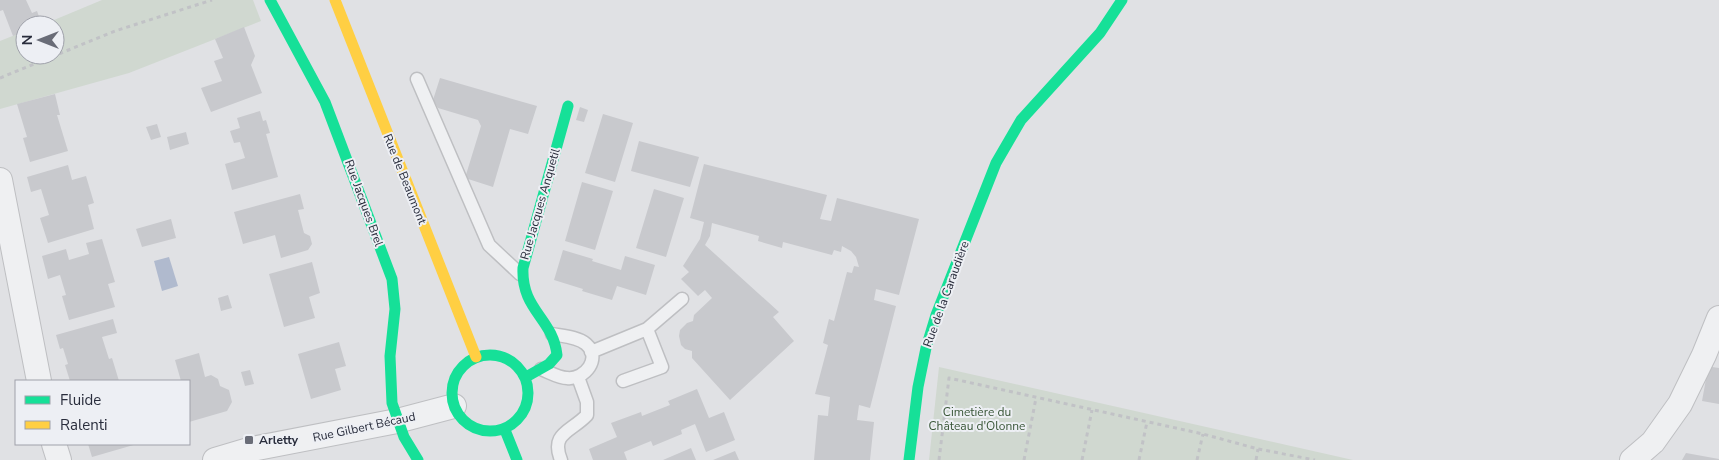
<svg xmlns="http://www.w3.org/2000/svg" width="1719" height="460" font-family="'Nunito Sans',sans-serif">
	<style>
		.green { fill: #d0d8d0 }
		.water { fill: #b0bace }
		.building { fill: #c8c9cd }
		.lines { fill: none; stroke-linecap: round; stroke-linejoin: round }
		.lane-casing { stroke: #bebfc2; stroke-width: 15 }
		.street-casing { stroke: #bebfc2; stroke-width: 26 }
		.path { stroke: #c1c2c6; stroke-width: 3; stroke-dasharray: 4 4; stroke-linecap: butt }
		.lane { stroke: #eff0f2; stroke-width: 12 }
		.street { stroke: #eff0f2; stroke-width: 24 }
		.fast { stroke: #16e098; stroke-width: 11 }
		.slow { stroke: #ffcf43; stroke-width: 11 }
		.poi-dot { fill: #696c77; stroke: #edeff4; stroke-width: 2 }
		.labels { text-anchor: middle; dominant-baseline: central; stroke-width: 4; stroke-linejoin: round; paint-order: stroke }
		.street-label { font-size: 12px; fill: #292d3c; stroke: #edeff4 }
		.park-label { font-size: 12px; fill: #395637; stroke: #edeff4 }
		.poi-label { font-size: 12px; font-weight: bold; fill: #292d3c; stroke: #edeff4; text-anchor: start }
	</style>
	<rect width="100%" height="100%" fill="#e0e1e4"/>
	<path class="green" d="M102,0H253L261,21L129,73L0,109V41L25,31V55H55V25H42Z
		M939,367L1353,460H929Z"/>
	<path class="water" d="M169,257L178,286L162,291L154,261Z"/>
	<path class="building" d="M0,0H26L32,13L37,11L42,25H25V31L13,36L3,10L0,11Z
		M244,27L255,56L251,65L262,93L211,112L201,88L222,81L214,61L223,58L215,39Z
		M440,78L537,106L528,134L510,129L493,187L465,178L481,126L478,120L438,108L433,100Z
		M55,94L60,115H57L68,151L30,162L23,138L27,137L17,104Z
		M580,107L588,110L584,122L576,120Z
		M260,111L263,121L266,120L270,133L266,134L278,177L232,190L225,164L245,158L240,142L234,143L230,131L240,128L237,118Z
		M603,114L633,123L615,182L585,173Z
		M157,124L161,137L151,140L146,127Z
		M186,132L189,144L170,150L167,137Z
		M639,141L699,157L690,187L631,171Z
		M704,164L827,195L820,219L831,221L837,198L919,219L899,295L876,289L874,300L896,306L870,408L859,405L857,420L874,422L870,460H814L818,415L828,416L830,397L815,394L828,345L823,343L829,319L834,321L847,272L852,273L854,266L859,267L856,257L851,251L842,246L841,252L834,250L832,255L783,242L782,248L758,241L759,236L712,223L710,236L705,245L779,312L773,317L794,341L730,400L692,358V351L685,349L681,345L679,336L680,330L687,323L693,321L694,315L712,298L705,290L698,296L681,279L689,272L683,266L700,239L704,222L690,218Z
		M68,165L72,180L86,176L94,203L88,205L94,229L48,243L40,218L49,215L41,189L31,192L27,177Z
		M582,182L613,191L595,250L565,241Z
		M654,189L684,198L666,257L636,248Z
		M300,194L304,209L298,210L304,233L310,236L312,244L308,250L281,258L275,235L243,244L234,212Z
		M171,219L176,238L142,247L136,229Z
		M102,239L115,282L108,284L115,307L69,320L62,296L66,295L60,275L48,279L42,256L66,249L69,260L89,254L86,243Z
		M563,250L593,259L592,261L621,270L625,256L655,265L646,295L617,286L612,300L582,291L583,289L554,280Z
		M312,262L320,293L309,297L315,318L284,327L269,274Z
		M228,295L232,308L221,311L218,298Z
		M113,319L117,333L102,337L109,359L112,358L119,381H70L65,365L68,364L63,348L60,349L56,335Z
		M339,342L346,366L335,369L341,390L311,399L298,354Z
		M199,353L205,377L211,375L218,379L220,386L229,390L232,402L227,411L189,422V381H181L175,360Z
		M1712,367L1719,368V404L1702,401L1706,379Z
		M250,370L254,384L245,386L241,372Z
		M697,389L709,418L724,412L735,440L706,452L695,424L681,430L682,434L653,446L651,441L624,452L627,460H593L589,449L617,437L611,423L641,412L642,416L670,405L668,401Z
		M88,444H137L92,457Z
		M691,448L696,460H663Z
		M735,451L739,460H713Z
		M1686,453L1719,459V460H1682Z"/>
	<g class="lines">
		<g class="lane-casing">
			<path id="lane" d="M417,79L489,245L520,274
				M591,352L647,329L682,299
				M541,369C549,372 559,378 567,378C585,380 602,358 586,344C578,337 562,336 552,334
				M623,381L662,367L647,329
				M561,460C550,433 571,432 587,415V402L578,377"/>
		</g>
		<g class="street-casing">
			<path id="street" d="M0,180L39,381
				M54,444L59,460
				M215,460L252,449L397,421L454,406
				M1632,460L1653,442L1680,404L1704,355L1719,318"/>
		</g>
		<path class="path" d="M0,78L115,31L212,0
			M939,460L949,378L1203,434L1258,449L1315,460
			M1024,460L1036,398
			M1082,460L1092,410
			M1139,460L1147,422
			M1197,460L1203,434
			M1256,460L1258,449"/>
		<use href="#lane" class="lane"/>
		<use href="#street" class="street"/>
		<path class="fast" d="M270,0L325,102L392,279L395,309L390,356L392,403L404,437L418,460
			M452 393a38 38 0 1 1 76 0a38 38 0 1 1-76 0Z
			M526,377L549,364L557,355C553,318 521,310 523,268L568,106
			M505,430L517,460
			M909,460L918,387L926,348L936,315L996,163L1021,120L1100,33L1122,0"/>
		<path class="slow" d="M335,0L476,357"/>
	</g>
	<rect class="poi-dot" x="244" y="435" width="10" height="10" rx="2.5"/>
	<g class="labels">
		<g class="street-label">
			<text transform="translate(405 179) rotate(68)">Rue de Beaumont</text>
			<text transform="translate(364 203) rotate(70)">Rue Jacques Brel</text>
			<text transform="translate(540 204) rotate(-74)">Rue Jacques Anquetil</text>
			<text transform="translate(946 294) rotate(-70)">Rue de la Caraudière</text>
			<text transform="translate(364 427) rotate(-12)">Rue Gilbert Bécaud</text>
		</g>
		<g class="park-label">
			<text x="977" y="412">Cimetière du<tspan x="977" dy="14">Château d'Olonne</tspan></text>
		</g>
		<g class="poi-label">
			<text x="259" y="440">Arletty</text>
		</g>
	</g>
	<rect x="15" y="380" width="175" height="65" fill="#edeff4" stroke="#9fa1aa"/>
	<rect x="25" y="396" width="25" height="8" fill="#16e098" stroke="#9fa1aa"/>
	<text x="60" y="405" font-size="15" fill="#292d3c">Fluide</text>
	<rect x="25" y="421" width="25" height="8" fill="#ffcf43" stroke="#9fa1aa"/>
	<text x="60" y="430" font-size="15" fill="#292d3c">Ralenti</text>
	<g transform="translate(40 40) rotate(270)"><circle r="24" fill="#edeff4" stroke="#9fa1aa"/>
	<path d="M0-4L9 19L0 12L-9 19Z" fill="#696c77"/>
	<text y="-8" font-size="14" font-weight="bold" text-anchor="middle" fill="#292d3c">N</text>
	</g>
</svg>
